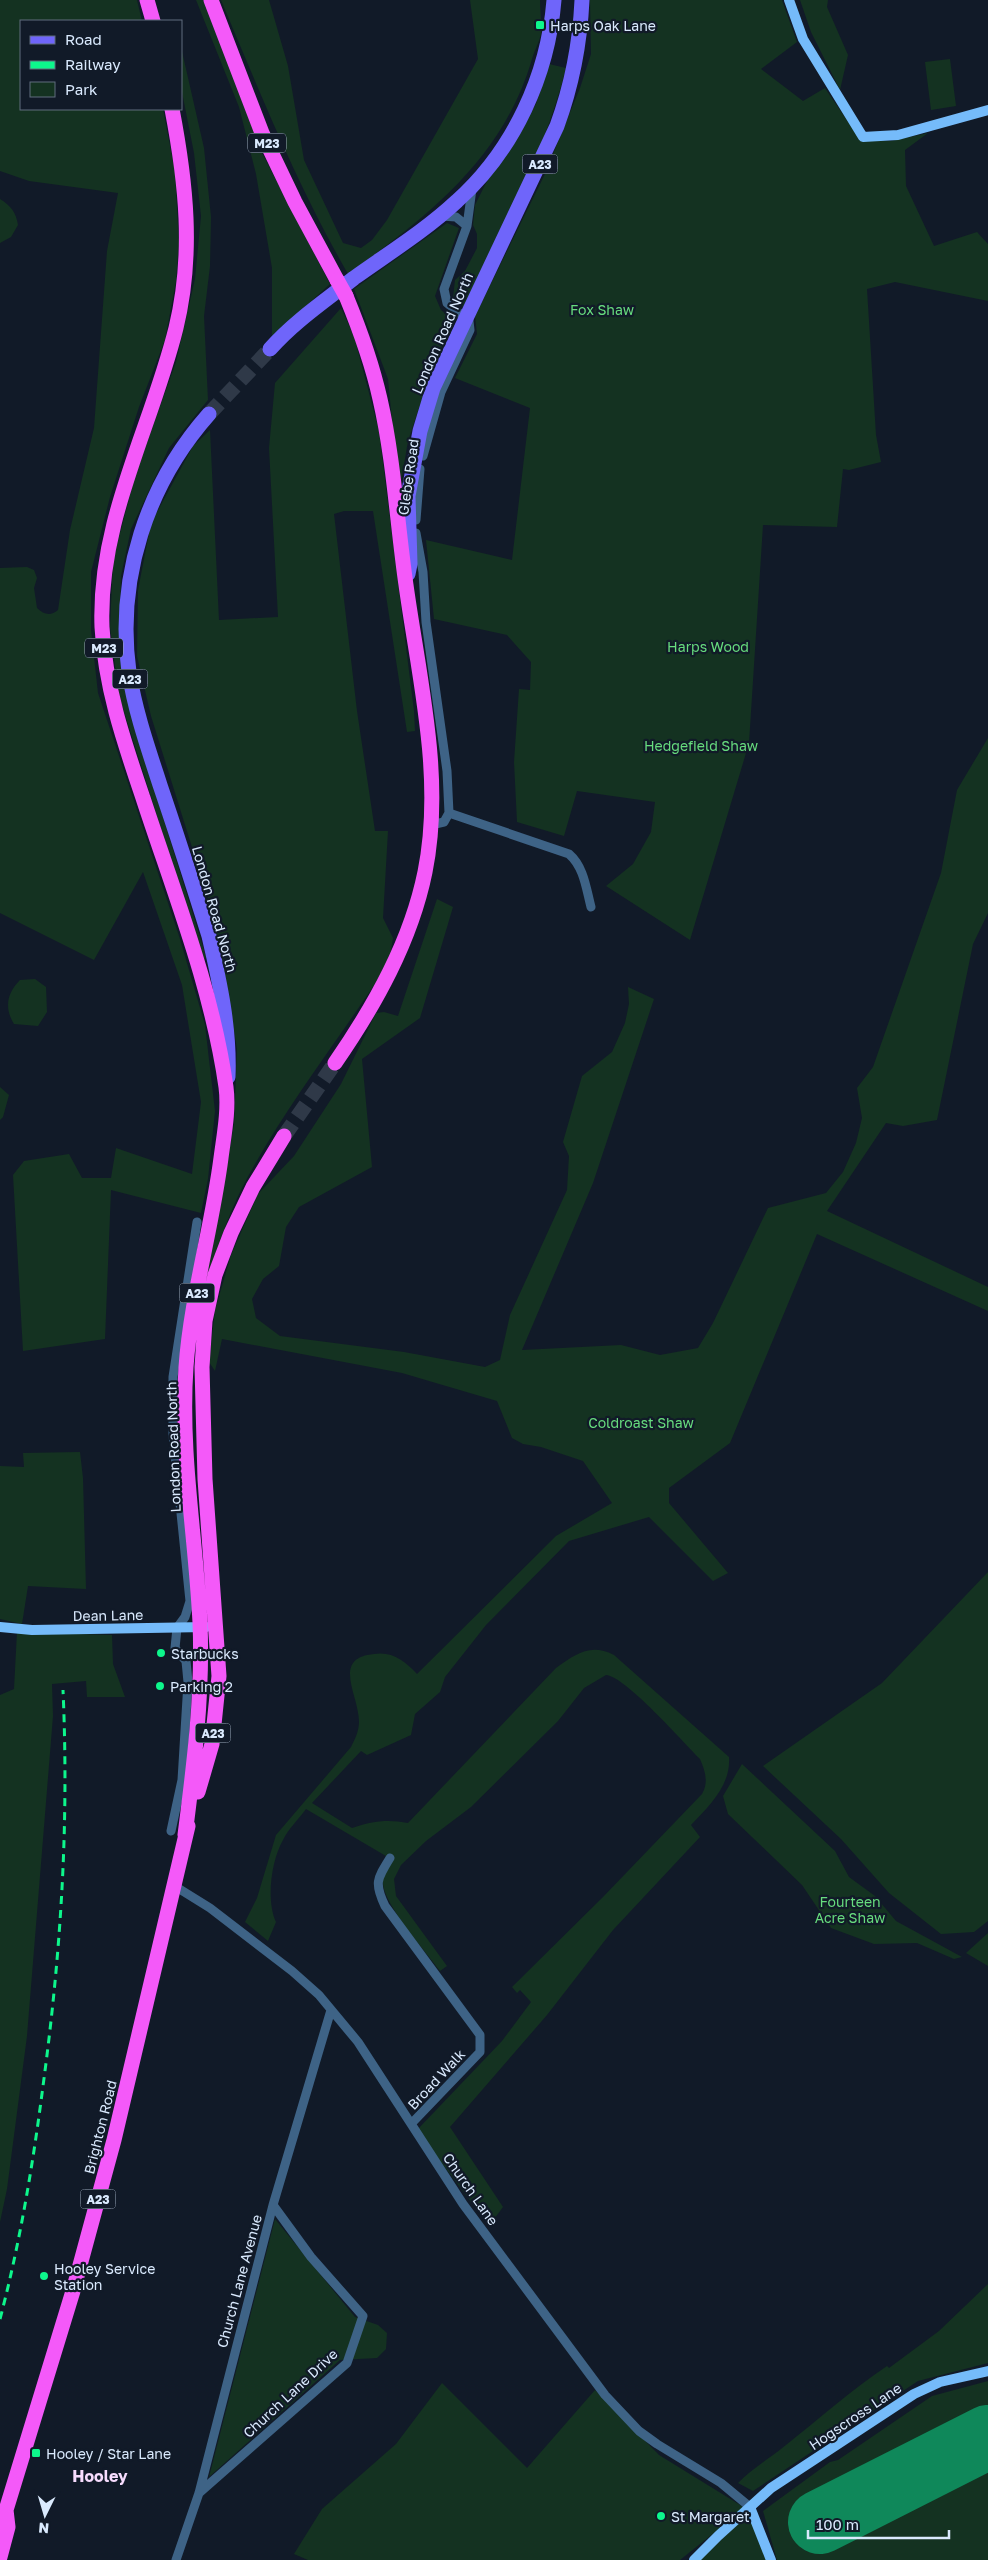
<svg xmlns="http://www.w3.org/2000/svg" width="988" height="2560" font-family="'Golos Text',sans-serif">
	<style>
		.green { fill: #143221 }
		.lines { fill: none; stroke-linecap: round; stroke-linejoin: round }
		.runway { stroke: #0f885a; stroke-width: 64 }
		.primary-tunnel { stroke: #2f3948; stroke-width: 15; stroke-dasharray: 15 8; stroke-linecap: butt }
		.highway-tunnel { stroke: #2f3948; stroke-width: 15; stroke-dasharray: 15 8; stroke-linecap: butt }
		.street { stroke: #3e6386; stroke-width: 9 }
		.secondary { stroke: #75bbfa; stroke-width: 10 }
		.primary { stroke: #6f65fa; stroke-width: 15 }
		.highway { stroke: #f459f9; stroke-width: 15 }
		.rail { stroke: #0df78c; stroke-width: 3; stroke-dasharray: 8 6; stroke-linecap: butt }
		.highway-bridge { stroke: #f459f9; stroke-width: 15 }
		.poi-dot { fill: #0df78c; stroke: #111a28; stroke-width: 2 }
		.labels { text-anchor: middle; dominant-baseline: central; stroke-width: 4.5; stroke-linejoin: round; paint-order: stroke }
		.shield { fill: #111a28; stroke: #9eacbe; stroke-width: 1 }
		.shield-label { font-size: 12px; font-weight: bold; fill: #daeafe }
		.poi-label { font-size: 14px; fill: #daeafe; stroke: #111a28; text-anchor: start }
		.park-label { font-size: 14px; fill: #67dc7e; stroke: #111a28 }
		.street-label { font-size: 14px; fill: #daeafe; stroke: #111a28 }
		.quarter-label { font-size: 16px; font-weight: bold; fill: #f7dcfe; stroke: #111a28 }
	</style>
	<rect width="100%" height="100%" fill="#111a28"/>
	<path class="green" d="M0,0H137L142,21H21V109H163L175,172L179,243L176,281L165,340L139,407L110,497L91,572V630L98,693L180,939L205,1025L215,1111L208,1179L201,1213L111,1190L105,1339L23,1351L13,1175L24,1161L69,1154L82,1178H111L116,1148L192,1174L201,1102L182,985L143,872L94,960L0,913V568L27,567L34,570L37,578L34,588L37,608C44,615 51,616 58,610L70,530L94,428L107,251L118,193L29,181L0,171Z
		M196,0H205L261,151L330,284L272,337V268L256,174L239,107Z
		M221,0H269L288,66L304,160L343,243L361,248L372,240L387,220L478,59L470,0H540C540,11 542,24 541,34C539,43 534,51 532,59C503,159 428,216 348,274C298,187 260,93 221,0Z
		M590,0H782L797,42L761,69L803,101L825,88L861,141H891L928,133L905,150L906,186L934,246L977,232L988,244V301L895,282L867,289L876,435L881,462L849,470L843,469L837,527L763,525L749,743L690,940L606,886L633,864L651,832L655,802L577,791L564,836L517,822L514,762L519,689L530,690L531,662L507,635L434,619L426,540L512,560L530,408L455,378L477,334L475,316L544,176L580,88L591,54Z
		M800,0H828L827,7L848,55L840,90L811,32Z
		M181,47L204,148L211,217L210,266L204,316L208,400L169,448L131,529L121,576L119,646L129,707L204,950L206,957L203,961L119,696L110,627L113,560L135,476L176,362L195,279L201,216L194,153L181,87Z
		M950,59L956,106L931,110L925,62Z
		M549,64L566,68C545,153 502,228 463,307L453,297L455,280L465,271L477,248V234L473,225L475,205L486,183L504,157L536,104Z
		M0,199C11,206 16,212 18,225L11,237L0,243Z
		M447,223L459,228L435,296L441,310L454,321L433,366L408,441L399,494L388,379L354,289Z
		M341,308L354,336L379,431L414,711L415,731L407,732L373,511H344L334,514L357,711L375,831H388L383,918L393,938L389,963C340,1038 283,1109 242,1188C227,1218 217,1249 206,1280L204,1278L234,1125L237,1049L223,964L211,908L151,716L137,656L138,590L151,523L193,446L210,430L219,620L278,617L269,448L275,383Z
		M988,738V913L973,944L937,1120L903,1126L886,1123L827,1211L988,1287V1311L817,1234L730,1443L669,1488V1503L728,1573L713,1581L649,1517L569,1541L486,1625L445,1677L440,1692L415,1714L411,1735L367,1755L361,1751L312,1803L352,1828C372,1821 388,1819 408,1823L556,1668C576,1654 590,1643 614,1655L729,1757C731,1785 710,1805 691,1825L700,1837L613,1930L547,2015L450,2127L503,2207L489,2226L417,2130L502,2041L531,2002L520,1990L517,1993L512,1987L603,1897L702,1794C709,1782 705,1771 700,1759C684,1743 625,1676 606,1675L584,1688L558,1721L471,1807L426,1841L401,1865L394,1879L396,1896L447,1966L440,1971C426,1952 385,1906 383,1884C382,1875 387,1867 391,1859L306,1809C299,1819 288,1829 283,1840C271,1861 266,1901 276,1922L268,1941L245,1922L257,1898L276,1835L351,1747C355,1739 359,1731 359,1722C359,1695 331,1658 374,1654C392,1651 405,1661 417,1674L556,1536L612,1503L583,1461L541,1447L523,1444L512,1438L497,1401L402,1373L222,1339L215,1371L209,1362L215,1310L231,1255L258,1194L294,1156L341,1084L376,1013L384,1012L398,1016L437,899L453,907L420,1018L362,1059L372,1167L299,1207L286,1227L279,1266L263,1279L252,1299L256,1318L280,1336L404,1352L485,1367L500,1360L510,1315L567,1190L569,1156L563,1142L582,1076L612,1052L625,1023L629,1004L628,987L654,999L593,1183L522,1350L621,1345L660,1355L698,1348L713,1323L768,1208L826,1193L843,1172L856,1143L862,1118L857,1088L873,1067L941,873L957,790Z
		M35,979L46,987L47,1012L38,1026L14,1024C4,1008 7,993 20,980Z
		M0,1087L9,1095L3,1117L0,1120Z
		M80,1452L83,1478L86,1589L28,1586L22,1624L0,1619V1466L24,1467L23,1453Z
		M988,1572V1921L974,1932L941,1934L889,1893L841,1839L763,1766L882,1683Z
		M17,1632L112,1635L113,1664L125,1697H87L86,1681L52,1684L53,1716L27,2036L7,2189L0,2222V1695L14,1689Z
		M742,1764L835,1851L849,1877L875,1896L896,1921L962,1957L954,1959L917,1943L874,1944L831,1928L802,1885L728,1814L723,1796Z
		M988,1933V1966L966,1953Z
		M275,2219L355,2317L378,2325L387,2333L386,2349L377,2358L340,2360L209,2477Z
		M988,2284V2363L918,2381L753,2491L738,2483C753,2468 770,2458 786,2445C820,2418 851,2390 887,2366L889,2368L939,2331Z
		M988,2381V2560H777L763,2511L830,2462L838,2460L932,2396Z
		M442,2383L527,2468L595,2390L659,2455L745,2508L680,2560H308L294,2554L322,2509L396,2444Z
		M744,2518H750L766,2560H700Z"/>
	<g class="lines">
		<path class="runway" d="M820,2522L988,2437"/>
		<path class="primary-tunnel" d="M209,414L270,349"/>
		<path class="highway-tunnel" d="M284,1136L335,1063"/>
		<path class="street" d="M441,216L456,217L467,226
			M423,456L441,392L470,330L469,321L447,303L444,289L467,226L472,189
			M416,520L420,469
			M416,533L423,572L426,622L447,771L449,813L444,822L431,825
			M449,813L569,854C584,867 586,888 591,907
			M171,1831L182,1780L188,1682L186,1661L175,1648L177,1628L185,1617L190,1601L173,1435V1377L197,1222
			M390,1858C377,1879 374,1883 385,1906L480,2035V2052L411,2124
			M173,1885L210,1908L292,1971L319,1995L358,2042L463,2204L605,2395L639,2431L657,2444L721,2483L750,2507
			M199,2493L347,2363L363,2316L311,2257L273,2205
			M176,2560L199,2493L273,2205L331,2010"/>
		<path class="secondary" d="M789,0L803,39L863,137L898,135L988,110
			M0,1627L32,1630L206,1627
			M750,2507L771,2560
			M694,2560L718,2536L771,2488L914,2394L940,2382L988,2371"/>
		<path class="primary" d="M270,349C295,321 325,301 354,278C389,253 426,230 457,201C514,150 548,75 554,0
			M209,414C147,484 116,578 129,672C135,711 148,748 160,785C177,835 193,885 209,936C220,983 230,1029 228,1077
			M408,574L410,564L408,496L420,431L433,388L557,126C572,85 580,44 582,0"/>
		<path class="highway" d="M147,0L153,21
			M211,0L262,133L295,202L337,280
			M172,109C186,182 194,254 176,328C151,429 98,520 102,627C105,687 124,742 143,798C174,893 212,988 226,1087C229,1110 224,1135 221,1158C212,1228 191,1297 186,1367C180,1453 196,1538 200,1623C203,1695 194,1765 185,1835
			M335,1063C375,1005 411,941 425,872C444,778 419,679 406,585C397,523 394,460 380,399C372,363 360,330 346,296
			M198,1792L212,1744L219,1676L205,1479L202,1367L205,1321L215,1275L231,1233L253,1187L284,1136
			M0,2521L6,2510L73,2291L114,2140L188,1826
			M0,2557L8,2527L6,2510"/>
		<path class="rail" d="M0,2319C20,2243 33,2164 43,2086C61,1952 69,1825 63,1690"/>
		<path class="highway-bridge" d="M337,280L346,296"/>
	</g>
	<g class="poi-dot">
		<rect x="535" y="20" width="10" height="10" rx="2.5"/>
		<circle cx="161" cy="1653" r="5"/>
		<circle cx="160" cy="1686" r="5"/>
		<circle cx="44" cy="2276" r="5"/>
		<rect x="31" y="2448" width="10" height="10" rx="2.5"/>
		<circle cx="661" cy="2516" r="5"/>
	</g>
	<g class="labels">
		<g class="shield">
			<rect x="248" y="133.5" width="38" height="19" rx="4"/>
			<rect x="522.5" y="154.5" width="35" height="19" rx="4"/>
			<rect x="85" y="638.5" width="38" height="19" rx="4"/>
			<rect x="112.5" y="669.5" width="35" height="19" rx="4"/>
			<rect x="179.5" y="1283.5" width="35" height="19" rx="4"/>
			<rect x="195.5" y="1723.5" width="35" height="19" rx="4"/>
			<rect x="80.5" y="2189.5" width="35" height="19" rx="4"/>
		</g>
		<g class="shield-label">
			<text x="267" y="143">M23</text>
			<text x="540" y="164">A23</text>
			<text x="104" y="648">M23</text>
			<text x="130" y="679">A23</text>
			<text x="197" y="1293">A23</text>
			<text x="213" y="1733">A23</text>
			<text x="98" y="2199">A23</text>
		</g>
		<g class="poi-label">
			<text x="550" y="25">Harps Oak Lane</text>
			<text x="171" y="1653">Starbucks</text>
			<text x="170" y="1686">Parking 2</text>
			<text x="54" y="2268">Hooley Service<tspan x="54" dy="16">Station</tspan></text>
			<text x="46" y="2453">Hooley / Star Lane</text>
			<text x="671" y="2516">St Margaret</text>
		</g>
		<g class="park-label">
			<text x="602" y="309">Fox Shaw</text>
			<text x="708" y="646">Harps Wood</text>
			<text x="701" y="745">Hedgefield Shaw</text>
			<text x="641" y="1422">Coldroast Shaw</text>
			<text x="850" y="1901">Fourteen<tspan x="850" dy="16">Acre Shaw</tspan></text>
		</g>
		<g class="street-label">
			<text transform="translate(442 333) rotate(-66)">London Road North</text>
			<text transform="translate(408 477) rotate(-82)">Glebe Road</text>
			<text transform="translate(215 909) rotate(74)">London Road North</text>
			<text transform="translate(173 1447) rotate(-92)">London Road North</text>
			<text transform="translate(108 1615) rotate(-1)">Dean Lane</text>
			<text transform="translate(436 2079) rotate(-47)">Broad Walk</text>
			<text transform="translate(100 2127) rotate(-76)">Brighton Road</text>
			<text transform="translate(471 2189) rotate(55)">Church Lane</text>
			<text transform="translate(239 2281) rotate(-75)">Church Lane Avenue</text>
			<text transform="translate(290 2393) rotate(-43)">Church Lane Drive</text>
			<text transform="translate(855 2416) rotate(-34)">Hogscross Lane</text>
		</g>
		<g class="quarter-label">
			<text x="100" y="2476">Hooley</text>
		</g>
	</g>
	<rect x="20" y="20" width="162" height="90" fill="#111a28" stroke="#616d7e"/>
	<rect x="30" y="36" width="25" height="8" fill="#6f65fa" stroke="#616d7e"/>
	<text x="65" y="45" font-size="15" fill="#daeafe">Road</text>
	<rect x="30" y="61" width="25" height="8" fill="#0df78c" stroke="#616d7e"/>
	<text x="65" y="70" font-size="15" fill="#daeafe">Railway</text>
	<rect x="30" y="82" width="25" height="15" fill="#143221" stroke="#616d7e"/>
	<text x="65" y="95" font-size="15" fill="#daeafe">Park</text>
	<g transform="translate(45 2515) rotate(185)" stroke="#111a28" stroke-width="4" paint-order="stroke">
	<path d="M0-4L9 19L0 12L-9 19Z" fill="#daeafe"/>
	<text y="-8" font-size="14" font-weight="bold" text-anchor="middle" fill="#daeafe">N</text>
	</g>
	<path d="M808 2530v8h141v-8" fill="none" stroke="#daeafe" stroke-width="2.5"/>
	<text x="816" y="2530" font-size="15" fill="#daeafe" stroke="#111a28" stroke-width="4" paint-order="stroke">100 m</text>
</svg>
